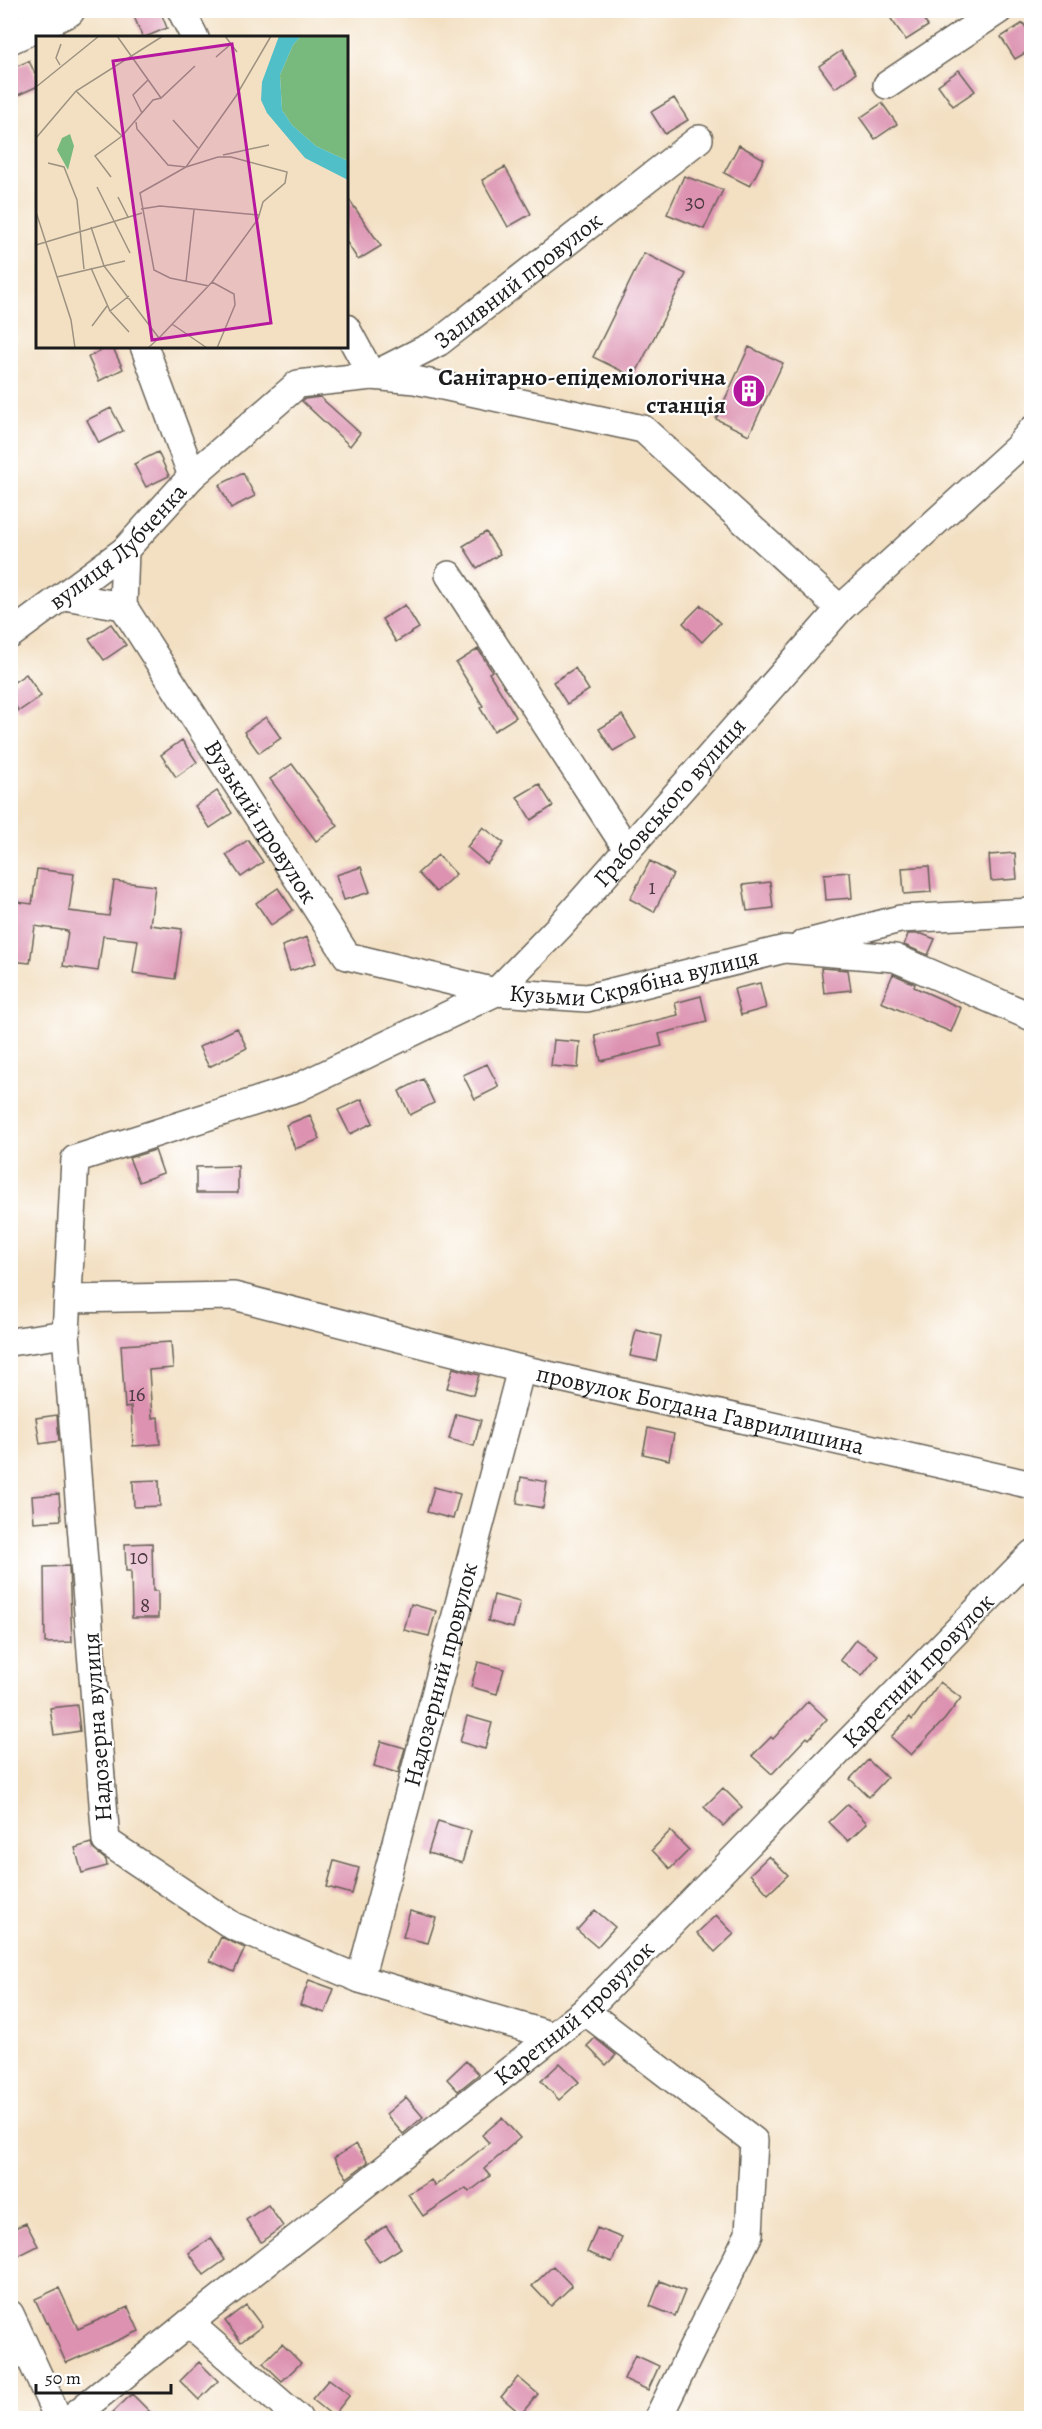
<svg xmlns="http://www.w3.org/2000/svg" width="1042" height="2429" font-family="Alegreya,serif">
	<style>
		.building { fill: #dc92b0 }
		.lines { fill: none; stroke-linecap: round; stroke-linejoin: round }
		.minor-casing { stroke: #676156; stroke-width: 30 }
		.major-casing { stroke: #676156; stroke-width: 36 }
		.minor { stroke: #fff; stroke-width: 27 }
		.major { stroke: #fff; stroke-width: 33 }
		.labels { text-anchor: middle; dominant-baseline: central; stroke-width: 4.5; stroke-linejoin: round; paint-order: stroke }
		.number-label { font-size: 21px; fill: #4c3a41 }
		.street-label { font-size: 24px; fill: #1c1c1c; stroke: #fff }
		.poi-label { font-size: 24px; font-weight: bold; fill: #1c1c1c; stroke: #fff; text-anchor: end }
		.inset-road { fill: none; stroke: #9d9280; stroke-width: 1.5 }
		.view { fill: #b5179e; fill-opacity: 0.15; stroke: #b5179e; stroke-width: 3 }
		.inset-edge { fill: none; stroke: #1c1c1c; stroke-width: 3 }
	</style>
	<rect width="100%" height="100%" fill="#fff"/>
	<filter id="ink" filterUnits="userSpaceOnUse"><feTurbulence type="fractalNoise" baseFrequency=".0167" numOctaves="2"/><feDisplacementMap in="SourceGraphic" scale="12" xChannelSelector="R" yChannelSelector="G"/><feConvolveMatrix kernelMatrix="1 2 1 2 8 2 1 2 1" color-interpolation-filters="sRGB"/></filter>
	<filter id="wash" filterUnits="userSpaceOnUse"><feTurbulence type="fractalNoise" baseFrequency=".008" numOctaves="4" result="noise"/><feDisplacementMap in="SourceGraphic" scale="24" xChannelSelector="R" yChannelSelector="G"/><feGaussianBlur stdDeviation="1.35" result="paint"/><feColorMatrix in="noise" values="0 0 0 0 0 0 0 0 0 0 0 0 0 0 0 0 0 1.4 0 .05"/><feComposite in="paint" operator="in"/></filter>
	<g filter="url(#wash)">
		<rect width="100%" height="100%" fill="#f3e0c3"/>
		<g id="blocks">
			<path class="building" d="M141,10H160L167,28L143,38L133,14Z
				M903,10H917L928,26L906,40L891,19Z
				M1023,23L1032,37V49L1015,59L1001,37Z
				M841,51L856,73L835,88L819,66Z
				M29,61L38,80V86L16,96L10,85V69Z
				M959,70L975,91L953,106L938,85Z
				M674,98L688,120L665,134L651,112Z
				M882,103L897,124L875,139L860,118Z
				M739,145L764,159L750,186L724,173Z
				M505,167L531,214L508,227L482,180Z
				M684,176L723,190L704,229L667,214Z
				M346,195L381,246L358,260L346,241Z
				M644,253L686,274L634,377L593,357Z
				M109,346H112L123,369L99,381L88,357Z
				M749,347L783,363L749,435L716,419Z
				M320,397L360,433L350,446L302,401L305,399Z
				M111,408L123,431L99,443L87,420Z
				M158,452L169,476L146,487L134,464Z
				M243,473L255,496L231,508L219,485Z
				M486,532L500,554L477,568L463,546Z
				M405,605L419,628L396,642L382,619Z
				M701,605L720,623L702,642L683,623Z
				M111,624L126,645L104,660L89,639Z
				M478,649L492,671L489,673L516,717L494,731L480,708L483,706L456,663Z
				M575,668L589,690L567,704L553,682Z
				M26,674L41,696L19,711L10,699V685Z
				M622,715L636,738L613,751L599,729Z
				M266,717L281,738L259,753L244,732Z
				M182,740L197,762L176,777L161,755Z
				M292,764L338,826L316,841L270,779Z
				M539,784L553,806L531,820L517,797Z
				M217,791L232,813L210,828L195,806Z
				M483,827L504,843L487,864L467,847Z
				M248,840L263,862L241,877L226,855Z
				M1015,853L1017,879L991,881L989,855Z
				M438,855L456,874L436,892L418,873Z
				M650,861L673,874L654,912L630,899Z
				M929,866L931,892L904,894L902,868Z
				M361,867L370,892L344,900L336,875Z
				M37,869L74,874L69,911L109,916L114,881L155,886L150,925L182,929L175,979L133,973L138,940L103,936L98,971L63,966L68,931L35,926L30,963L10,961V901L32,904Z
				M850,872L852,898L826,900L824,874Z
				M770,882L773,908L747,911L743,885Z
				M278,888L293,910L271,925L256,903Z
				M908,934H922L935,939L928,955L904,945Z
				M307,937L316,963L290,971L282,946Z
				M821,968L848,970L851,990L824,993Z
				M893,974L915,984L914,987L961,1008L951,1032L881,1002Z
				M760,983L766,1008L741,1015L734,989Z
				M701,996L707,1022L659,1034L662,1046L601,1061L595,1035L678,1015L675,1003Z
				M237,1028L247,1048L209,1067L199,1047Z
				M554,1040L580,1042L578,1068L551,1066Z
				M487,1064L499,1087L475,1099L463,1075Z
				M423,1079L434,1103L410,1115L399,1091Z
				M362,1099L373,1123L350,1134L338,1110Z
				M310,1115L320,1139L295,1149L286,1125Z
				M155,1150L163,1173L139,1182L129,1158Z
				M238,1166V1193H196V1167Z
				M636,1330L661,1336L656,1361L630,1356Z
				M171,1342L173,1368L149,1370L152,1418L158,1417L160,1444L133,1446L131,1407L125,1408L121,1345Z
				M453,1368L479,1375L473,1395L447,1388Z
				M456,1414L481,1420L474,1446L449,1439Z
				M57,1415L59,1441L40,1444L36,1418Z
				M648,1428L674,1434L669,1460L643,1454Z
				M521,1477L547,1482L543,1508L517,1503Z
				M159,1480L160,1506L134,1507L133,1481Z
				M434,1487L460,1494L453,1519L427,1512Z
				M59,1494L61,1520L34,1522L32,1496Z
				M152,1543L153,1591H158V1618H132L131,1571H126L125,1544Z
				M69,1566L72,1642L45,1643L44,1567Z
				M494,1595L520,1602L513,1628L488,1621Z
				M411,1604L436,1611L429,1636L404,1630Z
				M856,1639L878,1655L862,1676L840,1660Z
				M478,1662L504,1669L497,1694L471,1687Z
				M940,1682L961,1698L945,1719L911,1755L891,1737L910,1717L912,1720Z
				M808,1701L827,1719L809,1739L807,1737L772,1774L752,1756L771,1737L773,1739Z
				M77,1705L80,1731L54,1735L50,1708Z
				M467,1716L492,1723L485,1749L460,1742Z
				M381,1741L405,1748L398,1773L374,1766Z
				M868,1760L887,1778L869,1797L850,1779Z
				M723,1788L742,1807L723,1826L704,1807Z
				M848,1804L867,1823L848,1841L829,1822Z
				M438,1821L471,1831L462,1863L428,1853Z
				M670,1831L689,1850L670,1869L652,1850Z
				M91,1843L93,1849L106,1860L107,1866L82,1873L75,1848Z
				M769,1856L788,1875L768,1894L750,1874Z
				M334,1861L359,1868L352,1894L327,1887Z
				M595,1910L615,1927L597,1947L577,1930Z
				M410,1911L436,1918L428,1943L403,1937Z
				M716,1915L734,1934L715,1952L697,1933Z
				M221,1937L245,1948L234,1972L210,1961Z
				M309,1980L334,1989L325,2013L300,2005Z
				M595,2038L616,2055L606,2065L587,2046Z
				M466,2061L479,2074L458,2091L447,2079Z
				M560,2063L579,2082L559,2100L541,2081Z
				M406,2097L423,2117L403,2134L386,2114Z
				M502,2118L520,2138L484,2169L490,2176L469,2192L466,2188L423,2216L408,2194L431,2180L435,2186L489,2143L482,2135Z
				M356,2144L368,2162L347,2178L334,2158Z
				M268,2205L283,2226L261,2242L246,2220Z
				M26,2223L38,2246L14,2258L10,2250V2230Z
				M386,2226L401,2248L379,2262L364,2240Z
				M597,2228L622,2238L612,2262L587,2252Z
				M211,2238L225,2260L204,2275L189,2253Z
				M553,2266L572,2286L551,2306L532,2286Z
				M660,2281L685,2291L675,2316L650,2306Z
				M59,2288L78,2329L128,2307L139,2331L66,2363L48,2322L46,2323L35,2299Z
				M246,2305L262,2326L241,2342L225,2321Z
				M282,2344L301,2363L282,2381L263,2363Z
				M635,2355L659,2366L648,2390L624,2379Z
				M199,2362L218,2381L199,2400L180,2381Z
				M518,2377L538,2394L521,2414L501,2397Z
				M329,2379L350,2395L333,2416L312,2399Z
				M132,2394L156,2418H107Z"/>
		</g>
	</g>
	<g filter="url(#ink)">
		<use href="#blocks" fill-opacity="0" stroke="#676156" stroke-width="1.5"/>
		<g class="lines">
			<g class="minor-casing">
				<g id="minor">
					<path d="M181,10L195,38"/>
					<path d="M887,85L999,10"/>
					<path id="s1" d="M346,328L372,376L439,342L699,139"/>
					<path d="M144,346L192,476"/>
					<path id="s2" d="M125,550L123,606L347,956L496,992L561,925L840,609L1017,448L1032,430"/>
					<path d="M449,575L627,849"/>
					<path d="M64,596L123,606"/>
					<path id="s3" d="M10,635L125,550L192,476L298,384L372,376L415,380L643,429L840,609"/>
					<path d="M803,944L900,919L1032,912"/>
					<path id="s4" d="M68,1299L234,1296L521,1369L1032,1485"/>
					<path d="M10,1342L66,1334"/>
					<path id="s5" d="M360,1979L521,1369"/>
					<path d="M585,2011L754,2141L749,2234L658,2418"/>
					<path id="s6" d="M553,2036L360,1979L233,1926L106,1841L66,1334L75,1159L297,1088L496,992L587,998L785,949L895,958L1032,1017"/>
					<path d="M10,2314L58,2418"/>
					<path d="M189,2323L298,2418"/>
					<path id="s7" d="M71,2418L189,2323L585,2011L1032,1554"/>
				</g>
			</g>
			<g class="major-casing">
				<path id="major" d="M10,37L68,10"/>
			</g>
			<use href="#minor" class="minor"/>
			<use href="#major" class="major"/>
		</g>
	</g>
	<defs>
		<g id="building-disc" transform="scale(1.725)"><circle r="9.5" fill="#b5179e" stroke="#fff"/><path d="M-4-6H4V6H1V3H-1V6H-4ZM-2.5-4.3h1.7v1.8h-1.7ZM.8-4.3h1.7v1.8H.8ZM-2.5-1h1.7V.8h-1.7ZM.8-1h1.7V.8H.8Z" fill="#fff"/></g>
	</defs>
	<g fill-rule="evenodd">
		<use href="#building-disc" x="749" y="391"/>
	</g>
	<g class="labels">
		<g class="number-label">
			<text x="695" y="202">30</text>
			<text x="652" y="887">1</text>
			<text x="137" y="1394">16</text>
			<text x="139" y="1557">10</text>
			<text x="145" y="1605">8</text>
		</g>
		<g class="street-label">
			<text stroke="none"><textPath href="#s1" startOffset="230">Заливний провулок</textPath></text>
			<text stroke="none"><textPath href="#s3" startOffset="140">вулиця Лубченка</textPath></text>
			<text stroke="none"><textPath href="#s2" startOffset="882">Грабовського вулиця</textPath></text>
			<text stroke="none"><textPath href="#s2" startOffset="312">Вузький провулок</textPath></text>
			<text stroke="none"><textPath href="#s6" startOffset="1770">Кузьми Скрябіна вулиця</textPath></text>
			<text stroke="none"><textPath href="#s4" startOffset="646">провулок Богдана Гаврилишина</textPath></text>
			<text stroke="none"><textPath href="#s7" startOffset="1132">Каретний провулок</textPath></text>
			<text stroke="none"><textPath href="#s5" startOffset="315">Надозерний провулок</textPath></text>
			<text transform="translate(97 1727) rotate(-94)">Надозерна вулиця</text>
			<text stroke="none"><textPath href="#s7" startOffset="646">Каретний провулок</textPath></text>
		</g>
		<g class="poi-label">
			<text x="726" y="377">Санітарно-епідеміологічна<tspan x="726" dy="28">станція</tspan></text>
		</g>
	</g>
	<g transform="translate(36 36)">
		<rect width="312" height="312" fill="#f3e0c3"/>
		<path d="M265,0H312V125L280,110L256,89L246,74L244,39L257,9ZM34,98L38,110L32,134L21,114L26,102Z" fill="#78ba7d"/>
		<path d="M243,0H265L257,9L244,39L246,74L256,89L280,110L312,125V144L269,122L231,77L225,64L226,46Z" fill="#51bfc7"/>
		<path class="inset-road" d="M81,0L125,62L159,30M189,0L201,16M180,21L195,8M24,29L20,22L25,8M0,51L63,0M40,55L86,100M106,77L97,59L112,44M137,84L162,112M100,86L101,93L132,129L150,131L200,60L235,0M0,102L40,55L127,0M187,119L233,109M12,127L28,131L41,164L48,233M75,141L59,120L86,100L117,64L125,62M61,151L94,217M82,161L92,181M105,173L124,170L223,179M0,176L35,284L39,312M55,191L68,230L123,302M0,209L106,177M55,232L74,275L93,296M21,241L89,225M150,246L158,174M176,246L198,258L199,269L181,312M74,275L93,260M136,288L171,312M56,290L71,270M112,312L123,302L176,246L222,183L227,166L249,147L251,136L195,121H182L150,131L104,157L118,234L134,242L173,250"/>
		<path class="view" d="M196,8L235,287L116,304L77,25Z"/>
		<rect width="312" height="312" class="inset-edge"/>
	</g>
	<rect width="1042" height="2429" fill="none" stroke="#fff" stroke-width="36"/>
	<path d="M36 2384v9h135v-9" fill="none" stroke="#1c1c1c" stroke-width="3"/>
	<text x="45" y="2384" font-size="18" fill="#1c1c1c" stroke="#ffffff" stroke-width="4.5" paint-order="stroke">50 m</text>
</svg>
